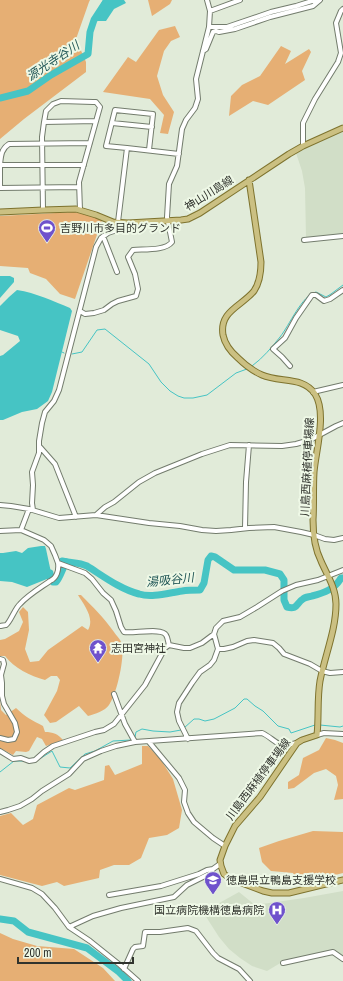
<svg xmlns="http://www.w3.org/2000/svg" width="343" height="981" font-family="'Archivo Narrow','Noto Sans JP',sans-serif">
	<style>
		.built { fill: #d1dec7 }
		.green { fill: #e6af74 }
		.water { fill: #46c4c4 }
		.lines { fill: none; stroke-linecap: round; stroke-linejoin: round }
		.stream { stroke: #46c4c4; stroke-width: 1 }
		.river { stroke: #46c4c4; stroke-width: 7 }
		.minor-casing { stroke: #737c6d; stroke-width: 6 }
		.major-casing { stroke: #7e732e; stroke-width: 7 }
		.minor { stroke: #fff; stroke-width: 4 }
		.major { stroke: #cbc082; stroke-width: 5 }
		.labels { text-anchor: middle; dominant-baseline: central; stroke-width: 4; stroke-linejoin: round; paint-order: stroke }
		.street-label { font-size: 11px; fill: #30332d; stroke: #eef8e6 }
		.poi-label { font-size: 11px; fill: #30332d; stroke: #eef8e6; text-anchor: start }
		.water-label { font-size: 12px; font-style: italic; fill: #225757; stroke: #eef8e6 }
	</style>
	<rect width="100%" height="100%" fill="#e1ebd9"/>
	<path class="built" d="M343,131V234L306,237L305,188L302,171L296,153Z
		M343,891V957L332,950L282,962L267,971L252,966L240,958L229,949L219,937L203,912L239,892L255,905L304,898Z"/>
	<path class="green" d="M0,0H90L89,2L76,39L86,62V72L24,119L0,139Z
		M148,0H172L170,4L152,16Z
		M175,26L180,37L171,41L164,51L157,76L163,95L174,112L168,134L160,133L164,115L150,99L103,92L128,57L136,62L159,30Z
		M281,46L291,51L285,64L309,49L311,52L302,71L305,80L268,105L253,101L229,116L231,96L242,85L260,76Z
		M74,212L89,215L102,220L75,299L60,294L46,279L30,273L28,268L0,266V216Z
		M78,595H81C93,607 104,618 114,632C116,635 120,639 121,642C126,654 117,694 109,705C105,711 95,714 88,716L79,706L56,722L50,723L44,715L57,691L60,680L57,676H51L45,680C30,676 14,668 5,656H0V640L5,639L19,631L23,622L19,612L23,607L28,612L29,630L25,649L30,662L39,661L48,650L82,626L88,630C95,618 84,605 78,595Z
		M0,701L1,710L6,715L16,708C24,716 33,721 43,726L45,732C53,732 58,734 63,740L46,746L42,739L37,737L34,742L29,751L26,752L16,751L13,755L0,748Z
		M326,738L335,740L343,743V799L334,800L338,785L336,776L326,769L314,773L294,788L288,789V782L299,775L303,758L319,750Z
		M142,746H148L161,760L173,779L182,810L179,828L167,835L149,838L141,858L129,865H114L100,870L99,878L64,886L57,882L42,886L0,875V816L11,813L23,825L33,819L37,805L69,788L75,790L104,780L105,766L109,765L115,775L142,764Z
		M313,831L343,832V873L299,884L293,873L271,871L262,862L259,848L279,841Z
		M0,933L13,939L37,946L74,949L103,968L115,981H0Z"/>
	<path class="water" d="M103,0H124L126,3L114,9L106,21H96L93,22V19Z
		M0,276H10L14,278V282L0,298Z
		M17,290C36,293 53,301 70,308L72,311L52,392L48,401L37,409L22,412L3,420H0V356L3,355L20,341L18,336L0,330V306L9,297Z
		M41,546H45L46,549L52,577L49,580L47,579L27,587L12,582L0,581V553H3L16,551L22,553L28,548Z"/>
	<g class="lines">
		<path class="stream" d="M62,352L64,353
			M72,354L82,352L97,330L105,329L149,364L161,382L170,391L178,396L184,398H193L207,395L236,373L247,369
			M252,366C263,358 272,347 280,337C289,326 302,295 316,292L326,297L331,294L343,285
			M320,725L340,727L343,726
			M184,728L194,719H199L205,721L214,719L235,708L244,699H247L255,706L263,711L278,726L289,729L291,733L315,725
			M135,737L136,732L142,729L153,731L170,732L181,730
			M41,758L52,751L60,767L70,768L85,754L95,751L113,741L131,740
			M0,772L14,761H23"/>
		<path class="river" d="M0,98L28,91L51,75L88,54L90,32L94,20L107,0
			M62,561C70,563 79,562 87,566C103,576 120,589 139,594C152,598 168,593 182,591C188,590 194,590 200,590L204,583L208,560L211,556L215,557L234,570H265L280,574L284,580V600L287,607C298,610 296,603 303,599C305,597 309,597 312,596C324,593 335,589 341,578H343
			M50,573L51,579L53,582H56C61,576 62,568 67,562
			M0,919L14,921L28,932L87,948L119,972L128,981"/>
		<g class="minor-casing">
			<path id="minor" d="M210,11L240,0
				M209,27H227L271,12L296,6L315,0
				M203,51L206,49L213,32L216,31L219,32L235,29L270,17L313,6L320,0
				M44,122L96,121
				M112,123L152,127
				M303,146V123L315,99L338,62L341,53L336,23L341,11L343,9
				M127,148L106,146L115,110L153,114L149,150
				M0,165C1,156 1,149 9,144L90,143
				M0,188V165H84
				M0,188L79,187
				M43,210L42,137L44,122L46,111L53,104L61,101L93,102H96L100,107L79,182L80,210
				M118,222L127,148L179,154
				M103,236L117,272
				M304,240L343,236
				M80,311L85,314L94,313L104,310L112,304L118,301L136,296L138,289L135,274L128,257L133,250C144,249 165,251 172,242L167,217L169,184L177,166L182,129L186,120L195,108L198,99L196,79L209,27L210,11L207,0
				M290,366L282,357L273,349L285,338L296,318L312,295H316L324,301L330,299L343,290
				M313,392L343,385
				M40,447L55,464L76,517
				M0,505L11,506L29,509L59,518L96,515L149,523L180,526L202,530L216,531L231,530L249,528L274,527L301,532L314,535L325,539L334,540L343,538
				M33,510L32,503L33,485L32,472L39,453V441L42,423L45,412L54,401L59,390L96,247L101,238L108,233L120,229L128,223
				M96,515L105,507L114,502L139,482L155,473L202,454L230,445L282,446L296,444L310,440L336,426L343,423
				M245,528L246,482L249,445
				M21,530L29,509
				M0,531L21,530L44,540L51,546L55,555L58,563L85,573L92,579L103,593L111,600L116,611L121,627L124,632C132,634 162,627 166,635C168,638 168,642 169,645
				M0,626C1,626 5,625 6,625C10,623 15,608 20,604C28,595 40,588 50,581C57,578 59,570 58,563
				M214,634L218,649H224L233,647L247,641L254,640L273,643L279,648L284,654L310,664L322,671L330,673L343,672
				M169,645L184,648H190L202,643L214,634L216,628L223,621L240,617L257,607L282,591L296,585L318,580L343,570
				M0,659L3,660L4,664L1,675L2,683V696L4,704L15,723L17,732L14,739L8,740L0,738
				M114,694L125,724L135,742
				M317,735L324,733L343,734
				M188,739L179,721L177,712L179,703L192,683L200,672L210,665L214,660L218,649
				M149,742L179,778L185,790L184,802L188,813L194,822L213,838L225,846
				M0,751L13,759L21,758L29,761L35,760L44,752L53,746L95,732L104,730L114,724L145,685L165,648L169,645
				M0,812L8,810L20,806L32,799L42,791L69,774L83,759L101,751L116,746L135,742L262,733C268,735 279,746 284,746C288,745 292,744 297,743
				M0,879L32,888L42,894L55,908L69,927L90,941L120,965L138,981
				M109,895L161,886L199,874L207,870L213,869
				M69,927L93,916L121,908L174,897L187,885L211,873L213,869L220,864
				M283,963L333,952L343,959
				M124,969L133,949L135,947L143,946L145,932H160L188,928L196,931L213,953L218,958L239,969L250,981"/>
		</g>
		<g class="major-casing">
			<path id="major" d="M249,180L261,262C261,272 260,282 254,291C242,306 219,311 223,335C225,345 231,352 238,358C245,365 253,371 262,375C280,383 303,376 315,394C327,413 316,450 314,472C313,488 314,504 313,520C313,534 315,549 321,561C327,575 336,588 336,604C336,630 325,655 320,681C317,699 319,717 317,735L302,740L297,743L260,797L235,826L225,846L220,860L221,866L224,874L231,879L263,891L272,893H289L343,880
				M0,212L43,210L76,209L96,215L113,222L128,223L181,220L188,219L200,213L289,154L303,146L343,128"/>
		</g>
		<use href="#minor" class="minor"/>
		<use href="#major" class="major"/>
	</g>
	<defs>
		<g id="stadium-pin" transform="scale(0.9)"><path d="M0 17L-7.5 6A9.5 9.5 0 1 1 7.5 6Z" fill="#6f52cc" stroke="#eef8e6"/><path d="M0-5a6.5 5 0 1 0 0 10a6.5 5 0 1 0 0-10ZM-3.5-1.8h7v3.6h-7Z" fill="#fff"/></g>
		<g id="temple-pin" transform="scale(0.9)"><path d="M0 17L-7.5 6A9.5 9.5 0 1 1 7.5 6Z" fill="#6f52cc" stroke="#eef8e6"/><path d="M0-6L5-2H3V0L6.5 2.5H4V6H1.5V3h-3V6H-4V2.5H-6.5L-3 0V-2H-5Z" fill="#fff"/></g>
		<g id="school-pin" transform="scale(0.9)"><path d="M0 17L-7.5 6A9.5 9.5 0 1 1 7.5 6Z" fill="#6f52cc" stroke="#eef8e6"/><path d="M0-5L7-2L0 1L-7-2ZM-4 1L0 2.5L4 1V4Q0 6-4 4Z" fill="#fff"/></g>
		<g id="hospital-pin" transform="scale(0.9)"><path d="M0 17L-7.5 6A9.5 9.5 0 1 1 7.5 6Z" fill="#6f52cc" stroke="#eef8e6"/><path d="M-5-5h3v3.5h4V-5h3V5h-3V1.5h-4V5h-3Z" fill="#fff"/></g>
	</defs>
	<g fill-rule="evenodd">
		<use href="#stadium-pin" x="47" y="228"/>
		<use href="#temple-pin" x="98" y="648"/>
		<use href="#school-pin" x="213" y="880"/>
		<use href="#hospital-pin" x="277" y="910"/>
	</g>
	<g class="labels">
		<g class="street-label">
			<text transform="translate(209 193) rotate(-32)">神山川島線</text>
			<text transform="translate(307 467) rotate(-87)">川島西麻植停車場線</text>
			<text transform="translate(258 779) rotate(-53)">川島西麻植停車場線</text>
		</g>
		<g class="poi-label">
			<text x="60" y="228">吉野川市多目的グランド</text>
			<text x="111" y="648">志田宮神社</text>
			<text x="226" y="880">徳島県立鴨島支援学校</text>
			<text x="264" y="910" text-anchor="end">国立病院機構徳島病院</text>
		</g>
		<g class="water-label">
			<text transform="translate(53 61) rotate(-34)">源光寺谷川</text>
			<text transform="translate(170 580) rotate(-6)">湯吸谷川</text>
		</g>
	</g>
	<path d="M18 957v6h115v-6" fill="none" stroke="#30332d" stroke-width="2"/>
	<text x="24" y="957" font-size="12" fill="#30332d" stroke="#eef8e6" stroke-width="3" paint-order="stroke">200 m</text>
</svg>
